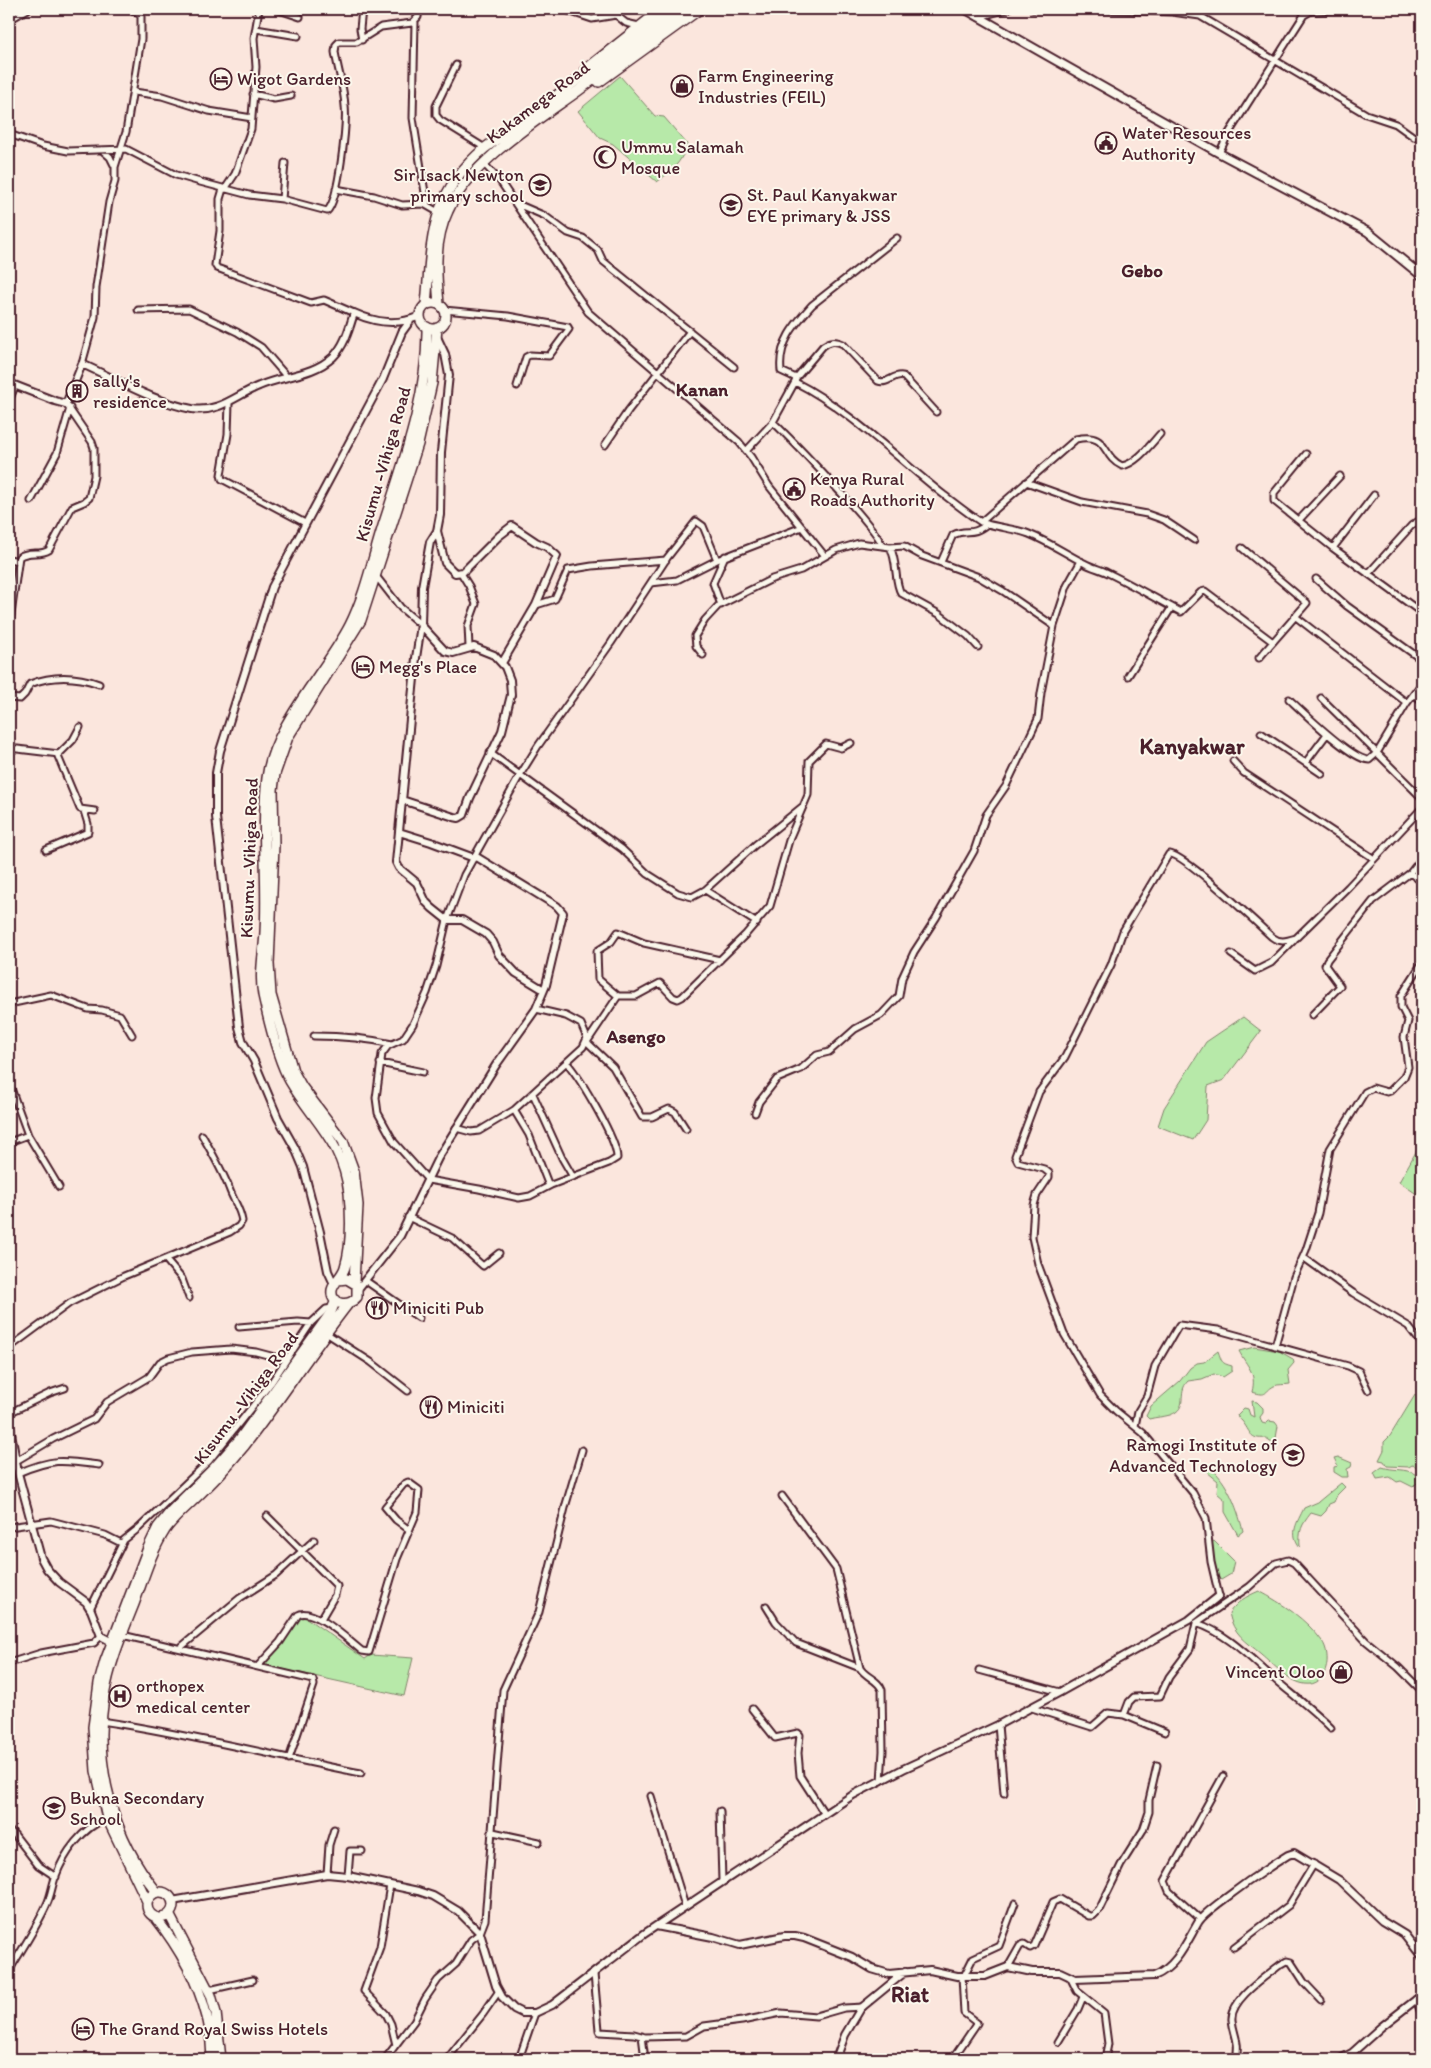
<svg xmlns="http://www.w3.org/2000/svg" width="1431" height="2068" font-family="Itim,sans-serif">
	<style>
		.green { fill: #b7e9a9; stroke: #80846a }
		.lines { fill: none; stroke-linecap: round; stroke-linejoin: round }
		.minor-casing { stroke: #4a1f2b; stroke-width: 9 }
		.tertiary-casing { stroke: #4a1f2b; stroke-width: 10 }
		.secondary-casing { stroke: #4a1f2b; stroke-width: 11 }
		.trunk-casing { stroke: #4a1f2b; stroke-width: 12 }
		.minor { stroke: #fbf7ec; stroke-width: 5 }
		.tertiary { stroke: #fbf7ec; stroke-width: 6 }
		.secondary { stroke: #fbf7ec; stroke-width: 7 }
		.trunk { stroke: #fbf7ec; stroke-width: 9 }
		.labels { text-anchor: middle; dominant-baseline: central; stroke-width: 4; stroke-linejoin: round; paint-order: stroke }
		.poi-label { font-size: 18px; fill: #4a1f2b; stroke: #fbf7ec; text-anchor: start }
		.street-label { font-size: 18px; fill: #4a1f2b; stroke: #fbf7ec }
		.neighbourhood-label { font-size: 19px; font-weight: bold; fill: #4a1f2b; stroke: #fbf7ec }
		.district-label { font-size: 22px; font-weight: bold; fill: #4a1f2b; stroke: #fbf7ec }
	</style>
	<rect width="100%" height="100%" fill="#fbe6dd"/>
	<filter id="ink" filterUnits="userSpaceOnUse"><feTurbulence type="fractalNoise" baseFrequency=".02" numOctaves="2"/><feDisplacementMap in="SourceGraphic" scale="10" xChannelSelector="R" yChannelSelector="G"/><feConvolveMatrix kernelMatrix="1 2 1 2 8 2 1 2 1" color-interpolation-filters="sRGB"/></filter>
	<g filter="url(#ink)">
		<path class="green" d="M620,76L655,116L664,117L687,144C682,163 671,171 657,182L613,144L600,138L578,111Z
			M1243,1017L1261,1031L1224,1080L1208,1086L1206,1120L1193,1140L1158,1126L1164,1108L1206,1042Z
			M1422,1141V1196L1421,1197L1399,1182Z
			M1254,1347L1279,1351L1293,1359L1294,1363L1288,1370L1290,1384C1285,1385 1278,1384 1274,1386C1263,1392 1269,1397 1252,1392C1257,1372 1247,1367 1239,1351Z
			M1218,1351C1222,1361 1220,1363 1232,1366V1371L1223,1377L1214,1374L1202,1379L1188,1381C1176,1393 1190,1408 1170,1415C1163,1417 1156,1417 1149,1419L1146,1416L1151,1406L1180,1381L1190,1368L1197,1363L1204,1362Z
			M1415,1395L1422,1401V1469L1412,1465L1409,1467L1387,1466L1384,1461L1379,1460L1384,1450V1442L1390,1436Z
			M1252,1401L1257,1402L1263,1408V1413L1260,1417L1262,1423L1266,1424L1269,1421L1275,1422L1278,1426L1275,1444L1266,1438C1249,1440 1251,1432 1242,1421C1240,1419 1238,1418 1237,1415L1244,1408L1248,1409L1250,1415L1254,1417Z
			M1338,1457L1352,1463L1351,1467L1347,1469L1348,1477H1342L1334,1472V1467L1338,1466L1334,1458Z
			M1204,1463C1226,1476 1237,1507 1243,1531L1238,1535L1225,1512V1500L1217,1493L1218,1481L1201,1467Z
			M1382,1467C1394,1471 1405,1468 1415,1474L1418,1482L1413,1487L1401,1481L1397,1482L1390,1477L1377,1479L1374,1473Z
			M1341,1483L1345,1487L1337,1495L1334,1502L1329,1504L1326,1511L1321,1516L1311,1513C1301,1526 1299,1530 1300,1547C1289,1533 1297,1523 1304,1508L1318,1502Z
			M1214,1541L1234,1561L1231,1574L1221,1580C1215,1576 1212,1551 1211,1543Z
			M1259,1591C1282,1603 1307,1620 1322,1641C1332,1655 1328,1687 1305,1684C1289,1682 1273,1664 1261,1654C1246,1641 1233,1634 1229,1613C1238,1601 1245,1597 1259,1591Z
			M302,1615L365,1659L371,1655L413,1658L404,1696L264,1665Z"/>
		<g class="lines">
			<g class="minor-casing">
				<path id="minor" d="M276,9L300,17
					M562,9L592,19L616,15L626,23L639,26
					M1033,9H1034
					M1089,9L1172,12L1200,16L1366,114L1396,124L1414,137
					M978,17L1008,9
					M9,20L28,9
					M415,22L413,118L427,205
					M256,29L298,36
					M362,40L360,29L362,9
					M456,65L436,106V115L440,120L485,148
					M134,92L162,96L209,111L252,118
					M253,94L274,99L291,96
					M9,134L43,146L68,151L126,149L176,175L200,182L249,195L282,199L327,211C339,201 347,123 345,106C344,88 338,70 335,52L336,45L339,42H357L381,27L412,23L418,17L419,9
					M102,150L110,157L115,167
					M1219,153L1229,133L1304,15L1311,11L1334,10
					M484,164L500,181L588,312L739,442L751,457L769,486L825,556
					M223,189L220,199V231L215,265L217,268L311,303L324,300L354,313
					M225,189L235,174L251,129L256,67L254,38L259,9
					M336,189L374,196L402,205L424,204L438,212
					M282,199L285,163
					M515,203L545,216L568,233L583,238L598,250L603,261L734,367
					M897,238L812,305C794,325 778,343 781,371L796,378L795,382C847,408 897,458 944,495C956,504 968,514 981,522C997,528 1014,528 1029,534C1049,542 1066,554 1084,563C1091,567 1099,569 1106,572C1131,584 1156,599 1181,612L1201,592L1205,591L1273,642
					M138,310L189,309L237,332L261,347L287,377
					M444,310L508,316L568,327L569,329L549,356L530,355L526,357L517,386
					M82,364L95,317L96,287L109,202L115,181V167L126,132L141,39V16L138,13L130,9
					M796,378L823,346C830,341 835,340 843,344L878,381C888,385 894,373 903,376L936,412
					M9,401L15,386
					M229,403L228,434L221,475L222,479L305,523
					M773,422C789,437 881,532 882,546
					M605,445L628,411L690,331
					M747,450L773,422L795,382
					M1306,454L1274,493V501L1333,548L1422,613
					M1026,482L1082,502L1147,514L1164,520L1194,540
					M31,501L57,453L70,408
					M1299,520L1340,476
					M981,522L1076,439C1110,432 1100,456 1122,466C1137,463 1150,445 1160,434
					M890,547C898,562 894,582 901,593L939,614L968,636L978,647
					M1242,548L1307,603L1259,658
					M1333,548L1374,495
					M9,559L18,561
					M717,560L703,526L696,521L667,558L611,643L538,746L520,775L622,849L648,874L678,893L692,897L705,890L755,845L802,807
					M941,562L953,535C968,528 971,537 987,524
					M461,573L469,586L476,604L468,626L469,647
					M1368,574L1412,525L1422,519
					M376,576L401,608L421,625
					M1316,579L1347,606L1422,660
					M651,583L677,580L717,560L802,527
					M536,605L555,599L568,570L592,566L666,560
					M721,605L713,583L725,556
					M1296,617L1407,703
					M9,629L19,557C29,550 40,556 49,550L72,507L84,502L89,498L94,476V448L92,442L66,404
					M703,655L696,646L695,636L705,620L718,606L772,579L801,570L836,550L859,543L890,547L904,546L922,556L979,577L1003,591L1054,626
					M1128,676L1172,607
					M1422,683L1407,703L1377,753L1422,798
					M1414,694L1422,701
					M9,698L20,699L25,694L30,684C53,675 77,676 99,684
					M1289,699C1303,712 1352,760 1369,760L1377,753L1321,698
					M1261,733L1322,774
					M9,748L59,754L73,740L80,727
					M490,753L520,775L464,875L447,920L436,966L427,993L413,1024L403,1039L388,1046L382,1054L376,1098L378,1113L394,1142L428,1180L479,1189L519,1198L530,1196L551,1185L609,1163L617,1158C617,1139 580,1078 567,1063
					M57,754L80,809L95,811
					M1233,761L1244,773L1373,858
					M1306,762L1327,734
					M46,850L88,832V824L84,811
					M1410,873L1422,882
					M705,890L757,923
					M1231,954L1255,971L1271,963L1294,940
					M618,996H636L660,983L673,997L678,999L682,997L746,934L770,906L790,837L808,795L809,761L826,744L841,748L851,743
					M9,1004L51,995L88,1009L102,1010L120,1015L132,1035
					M1312,1015L1340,986L1327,968L1325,965L1327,960L1373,901L1410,873L1422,858
					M314,1036C341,1036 366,1038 392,1044
					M380,1063L423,1072
					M9,1083L28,1135L59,1187
					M533,1094L562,1158L573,1177
					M514,1110L529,1135L549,1186
					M755,1113L759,1102L777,1079L801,1069L817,1055L829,1052L855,1029L881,1015L899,996L902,978L914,952L936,918L974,851L986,815L1006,786L1038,719L1041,693L1054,626L1067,586L1081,561
					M456,1128L471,1132L479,1131L514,1110L583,1047L587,1038L581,1024L566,1016L536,1009
					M686,1129L675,1112L669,1109L652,1117H642L613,1067L587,1042L618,996L598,979L597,951L611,942L618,932L644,943L720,960
					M9,1142L28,1135
					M408,1217L452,1238L483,1266L499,1253
					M1303,1257L1353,1293L1408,1326L1422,1344
					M166,1260L182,1279L189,1298
					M366,1281L419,1318
					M239,1327L298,1322L311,1323
					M326,1333L371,1362L408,1391
					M1275,1346L1294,1277L1306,1250L1318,1213L1330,1149L1365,1092L1373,1088L1387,1092L1390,1091L1404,1077L1408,1067L1404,1037L1408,1021L1401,1007V996L1422,963
					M9,1348L70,1303L124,1276L230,1232L239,1226L242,1221C240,1208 233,1200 229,1188C222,1170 212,1153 202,1135
					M9,1413L50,1393L65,1388
					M1135,1426L1138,1411L1147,1396L1155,1366L1179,1325L1218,1330L1348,1366L1359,1371L1368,1390
					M16,1461L53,1439L94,1419L107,1402L149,1377L160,1362L168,1358L192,1352L231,1349L256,1352L286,1360
					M9,1467H17
					M18,1473C54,1458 62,1460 99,1465
					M782,1496L836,1569L860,1668C866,1678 878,1679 882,1690L883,1751L881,1781
					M267,1516L337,1586L335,1595L321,1619
					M9,1527L51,1521L105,1535L121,1543
					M1219,1596L1211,1562L1206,1518L1193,1493L1143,1433L1116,1411L1100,1395L1064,1334L1038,1264L1032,1237L1034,1205L1037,1195L1049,1177V1173L1044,1169L1018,1162L1015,1156L1039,1092L1065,1057L1111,965L1123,931L1169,854C1182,852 1258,924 1272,937C1280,943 1286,941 1296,938L1348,887L1422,808
					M766,1606L776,1622L796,1643L860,1668
					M90,1609L124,1540L139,1528L209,1461L271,1383L311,1323L326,1309L333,1308
					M1196,1623C1228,1633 1253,1661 1279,1683C1297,1698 1315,1712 1331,1728
					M122,1635L313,1680L314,1685L289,1759
					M180,1648L240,1598L276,1575L314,1540
					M9,1663L41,1653L94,1643L101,1636
					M258,1666L280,1642L298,1615C313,1606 349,1641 362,1651L369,1652L397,1559L417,1512L419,1490L408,1482L404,1484L385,1507L396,1520L408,1529
					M979,1670L1060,1692
					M1032,1708L1092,1727L1108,1713L1124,1715L1165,1732
					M752,1709L775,1738L798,1733L800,1735L798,1753L800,1776L824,1813
					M1124,1715L1129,1702L1134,1697L1160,1696L1169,1677L1190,1649L1196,1623L1249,1587L1276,1563L1288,1560L1294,1563L1366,1641L1398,1667L1422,1691
					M101,1721C189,1734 274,1756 361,1773
					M998,1725L1004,1793
					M651,1796L685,1906
					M720,1811L722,1881
					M9,1831L14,1834L38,1865L56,1877
					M493,1832L539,1842
					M327,1874L329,1845L334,1829
					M348,1876L350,1851H362
					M390,1885L380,1947L364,1991L386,2014L391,2024L396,2045
					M1200,1919L1169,1891L1165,1881L1223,1776
					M1234,1947L1289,1905L1314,1864
					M1008,1967L1020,1946L1024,1944L1030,1948L1034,1946L1053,1902L1060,1899L1089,1916H1093L1099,1910L1121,1865L1143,1830L1149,1812V1800L1157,1765
					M9,1971C22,1949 37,1927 47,1904C51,1896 52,1886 55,1878C64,1853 82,1828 107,1818
					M594,1974L599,2030L600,2032L634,2034L645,2037L686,2036L704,2026L742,2021L781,2013L816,2016L844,2008L863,2007
					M964,1976L973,1958L999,1946L1015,1903
					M1070,1977L1077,1991L1104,2013L1108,2044L1105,2059
					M209,1990L253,1980
					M1416,1999L1422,2016
					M642,2036L645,2059
					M1058,2042L1078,2009L1083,1997
					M954,2057L977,2023L964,2013L962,1976
					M385,2059L414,2021L425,1999L438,1980L456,1964L471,1940L480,1933L485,1920L503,1690L539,1612L566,1504L582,1450
					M447,2059L483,2014L499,1991
					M519,2059L535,2013
					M1236,2059C1240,2040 1234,2037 1232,2020C1230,2000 1265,1977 1280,1965L1287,1961L1291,1962L1304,1982L1321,2000"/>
			</g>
			<g class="tertiary-casing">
				<path id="tertiary" d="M437,337L445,354L449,375L441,452L440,515L437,531L445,563L455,573L463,572L499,536L512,526L536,542L547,547L557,556L536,605L502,663
					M9,383L55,401L66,404L82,364C118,380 154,402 192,409C219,413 236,395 259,386C284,375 312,376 333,357C345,345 349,329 354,313C376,323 397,326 420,316
					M437,531L430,542L422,587L421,625L416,658L396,862L399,868L417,883L426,902L432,908L447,920H462L486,934L493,942L499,955L516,973L544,990
					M402,800L454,817L459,818L464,815L470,798L502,731L511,695L510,680L505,667L494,655L474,647L453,653L445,651L421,625
					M399,832L431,842L474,858
					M334,1284L328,1271L320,1232L303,1167L295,1148L278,1118L254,1061L243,1042L239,1027L216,817V773L220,751L272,587L383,379L402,332L410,321
					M358,1289L400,1236L438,1158L496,1065L536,1009L546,985L563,913L557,906L475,856
					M9,1421L18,1473L41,1558L47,1569L59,1582L86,1602L91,1610L101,1636L112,1642
					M172,1901L327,1874L348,1876L418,1891L433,1896L458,1911L480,1933L496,1986L502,1997L514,2009L522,2013H535L552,2005L644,1934L853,1795L903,1769L998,1725L1060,1692L1189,1620L1219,1596
					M656,1926L713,1937L740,1945L784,1936H795L804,1938L852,1957L872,1969L889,1974L930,1970L957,1976H985L1008,1967L1032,1972H1060L1075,1979L1154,1976C1177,1967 1187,1941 1199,1921C1204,1914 1213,1908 1219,1903C1241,1886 1264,1870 1288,1855L1294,1853L1339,1880L1382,1921L1405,1935L1422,1957
					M836,2059L845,2035L861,2008L905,1972
					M1340,2059L1352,2053L1381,2027L1422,1995"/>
			</g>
			<g class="secondary-casing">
				<path id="secondary" d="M965,9L1219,153L1368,232L1422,276"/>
			</g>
			<g class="trunk-casing">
				<path id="trunk" d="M586,69L662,9
					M599,82L700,9
					M420 316a13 13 0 1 1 26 0a13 13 0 1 1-26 0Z
					M439,304C436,272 434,240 448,211C470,162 535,122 578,91C614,64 651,36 687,9
					M426,305C432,239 429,195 485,148L674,9
					M338,1280L347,1279L357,1285V1297C349,1307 330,1306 332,1290C334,1282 343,1275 345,1267C352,1245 351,1215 349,1193C343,1142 314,1122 290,1081C279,1062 268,1018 263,995C259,974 264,953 265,932C268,881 261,829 267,778C273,726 326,672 350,625C365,595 372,561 382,529C403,463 428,397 427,327
					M354,1282L358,1205L354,1171L343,1141L302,1087L293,1071L271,995L269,964L274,845L273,790L275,774L288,737L361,620L418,444L432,383L437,328
					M157,1892C113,1839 93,1765 104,1697C109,1665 122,1634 134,1604C143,1580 151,1552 165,1530C176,1514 193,1502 207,1487C221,1474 233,1459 245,1445C281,1399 312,1350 348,1304
					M147 1905a13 13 0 1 1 26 0a13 13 0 1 1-26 0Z
					M147,1901L107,1818L96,1771L93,1727L99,1683L105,1661L148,1548L158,1527L171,1511L213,1469L239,1440L330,1314L336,1300
					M169,1914L211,1995L216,2013L221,2059
					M155,1917C178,1946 198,1981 207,2017C211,2030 211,2045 212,2059"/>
			</g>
			<use href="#minor" class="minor"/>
			<use href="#tertiary" class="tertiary"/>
			<use href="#secondary" class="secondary"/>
			<use href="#trunk" class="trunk"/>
		</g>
	</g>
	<defs>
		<g id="hotel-ring" transform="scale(1.125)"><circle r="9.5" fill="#fbf7ec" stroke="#4a1f2b" stroke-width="1.5"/><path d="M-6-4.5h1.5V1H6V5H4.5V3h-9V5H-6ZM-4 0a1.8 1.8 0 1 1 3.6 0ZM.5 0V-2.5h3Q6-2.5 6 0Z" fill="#4a1f2b"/></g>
		<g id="shop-ring" transform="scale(1.125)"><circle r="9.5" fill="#fbf7ec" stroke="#4a1f2b" stroke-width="1.5"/><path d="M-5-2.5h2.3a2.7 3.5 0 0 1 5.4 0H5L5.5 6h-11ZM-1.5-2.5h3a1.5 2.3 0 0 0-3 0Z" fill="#4a1f2b"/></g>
		<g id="civic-ring" transform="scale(1.125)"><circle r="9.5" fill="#fbf7ec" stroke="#4a1f2b" stroke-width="1.5"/><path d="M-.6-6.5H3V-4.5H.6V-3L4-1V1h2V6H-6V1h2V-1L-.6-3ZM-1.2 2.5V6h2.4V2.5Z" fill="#4a1f2b"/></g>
		<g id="mosque-ring" transform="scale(1.125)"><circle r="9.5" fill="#fbf7ec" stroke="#4a1f2b" stroke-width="1.5"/><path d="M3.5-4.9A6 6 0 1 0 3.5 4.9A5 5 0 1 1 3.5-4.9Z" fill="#4a1f2b"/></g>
		<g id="school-ring" transform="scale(1.125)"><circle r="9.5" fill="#fbf7ec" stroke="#4a1f2b" stroke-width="1.5"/><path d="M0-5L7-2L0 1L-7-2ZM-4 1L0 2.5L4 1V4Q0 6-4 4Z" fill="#4a1f2b"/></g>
		<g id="building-ring" transform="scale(1.125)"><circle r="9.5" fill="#fbf7ec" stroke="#4a1f2b" stroke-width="1.5"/><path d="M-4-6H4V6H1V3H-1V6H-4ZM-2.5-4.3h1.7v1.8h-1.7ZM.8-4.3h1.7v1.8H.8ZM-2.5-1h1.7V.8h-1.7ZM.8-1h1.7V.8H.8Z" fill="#4a1f2b"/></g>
		<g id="restaurant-ring" transform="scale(1.125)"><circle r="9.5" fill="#fbf7ec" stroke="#4a1f2b" stroke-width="1.5"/><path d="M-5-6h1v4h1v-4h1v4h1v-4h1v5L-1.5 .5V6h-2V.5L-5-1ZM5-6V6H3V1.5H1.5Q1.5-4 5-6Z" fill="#4a1f2b"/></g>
		<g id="university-ring" transform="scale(1.125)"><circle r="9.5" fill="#fbf7ec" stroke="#4a1f2b" stroke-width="1.5"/><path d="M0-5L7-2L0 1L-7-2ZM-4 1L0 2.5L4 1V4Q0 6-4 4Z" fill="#4a1f2b"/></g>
		<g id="hospital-ring" transform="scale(1.125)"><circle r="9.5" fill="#fbf7ec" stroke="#4a1f2b" stroke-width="1.5"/><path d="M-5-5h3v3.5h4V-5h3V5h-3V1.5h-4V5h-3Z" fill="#4a1f2b"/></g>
	</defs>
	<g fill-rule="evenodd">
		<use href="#hotel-ring" x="221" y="79"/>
		<use href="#shop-ring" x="682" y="86"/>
		<use href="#civic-ring" x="1106" y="143"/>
		<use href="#mosque-ring" x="605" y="157"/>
		<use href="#school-ring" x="540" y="185"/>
		<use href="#school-ring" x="731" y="205"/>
		<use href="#building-ring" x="77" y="391"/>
		<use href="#civic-ring" x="794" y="489"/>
		<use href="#hotel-ring" x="363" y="667"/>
		<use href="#restaurant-ring" x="377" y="1308"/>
		<use href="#restaurant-ring" x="431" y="1407"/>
		<use href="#university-ring" x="1293" y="1455"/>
		<use href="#shop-ring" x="1341" y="1672"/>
		<use href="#hospital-ring" x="120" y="1696"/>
		<use href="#school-ring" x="54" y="1808"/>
		<use href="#hotel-ring" x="83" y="2029"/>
	</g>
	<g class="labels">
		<g class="poi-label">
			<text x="698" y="76">Farm Engineering<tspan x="698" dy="21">Industries (FEIL)</tspan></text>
			<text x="237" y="79">Wigot Gardens</text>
			<text x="1122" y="133">Water Resources<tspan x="1122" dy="21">Authority</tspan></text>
			<text x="621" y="147">Ummu Salamah<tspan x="621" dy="21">Mosque</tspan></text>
			<text x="524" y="175" text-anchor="end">Sir Isack Newton<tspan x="524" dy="21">primary school</tspan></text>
			<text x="747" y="195">St. Paul Kanyakwar<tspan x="747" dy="21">EYE primary &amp; JSS</tspan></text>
			<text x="93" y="381">sally's<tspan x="93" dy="21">residence</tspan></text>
			<text x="810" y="479">Kenya Rural<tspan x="810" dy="21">Roads Authority</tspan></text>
			<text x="379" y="667">Megg's Place</text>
			<text x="393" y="1308">Miniciti Pub</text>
			<text x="447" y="1407">Miniciti</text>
			<text x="1277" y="1445" text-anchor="end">Ramogi Institute of<tspan x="1277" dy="21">Advanced Technology</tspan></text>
			<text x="1325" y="1672" text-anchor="end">Vincent Oloo</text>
			<text x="136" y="1686">orthopex<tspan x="136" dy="21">medical center</tspan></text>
			<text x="70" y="1798">Bukna Secondary<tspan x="70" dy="21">School</tspan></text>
			<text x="99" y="2029">The Grand Royal Swiss Hotels</text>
		</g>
		<g class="street-label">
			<text transform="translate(538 102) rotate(-37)">Kakamega Road</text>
			<text transform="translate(383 464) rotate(-74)">Kisumu -Vihiga Road</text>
			<text transform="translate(249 858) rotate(-88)">Kisumu -Vihiga Road</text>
			<text transform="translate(246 1398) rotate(-53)">Kisumu -Vihiga Road</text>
		</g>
		<g class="neighbourhood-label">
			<text x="1142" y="270">Gebo</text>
			<text x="702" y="389">Kanan</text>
			<text x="636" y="1036">Asengo</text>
		</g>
		<g class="district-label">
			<text x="1192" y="746">Kanyakwar</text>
			<text x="910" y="1994">Riat</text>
		</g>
	</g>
	<rect width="1431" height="2068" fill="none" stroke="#fbf7ec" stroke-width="30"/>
	<rect x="15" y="15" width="1401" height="2038" fill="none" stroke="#4a1f2b" stroke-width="2" filter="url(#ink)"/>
</svg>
